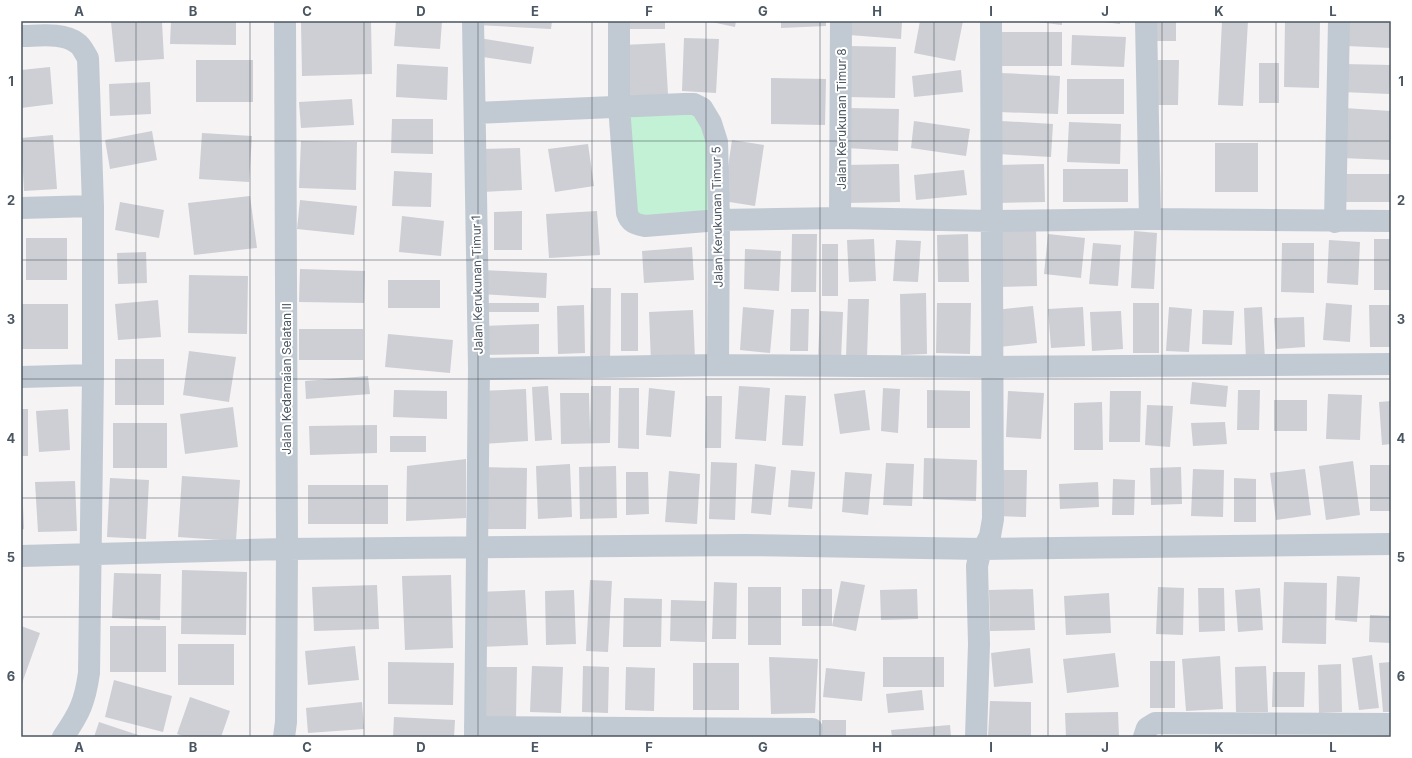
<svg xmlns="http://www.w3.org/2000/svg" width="1412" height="758" font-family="Inter,sans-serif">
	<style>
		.green { fill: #c3f1d5 }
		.building { fill: #cdcfd5 }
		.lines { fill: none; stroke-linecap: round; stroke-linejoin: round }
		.minor { stroke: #c1cad2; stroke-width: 22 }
		.grid { fill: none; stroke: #4a5661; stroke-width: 1; stroke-opacity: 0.55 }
		.labels { text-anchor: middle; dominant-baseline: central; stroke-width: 4; stroke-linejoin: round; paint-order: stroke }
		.street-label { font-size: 12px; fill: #4a5661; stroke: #fff }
		.neatline { fill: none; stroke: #4a5661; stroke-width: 1.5 }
		.grid-label { font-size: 13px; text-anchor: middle; font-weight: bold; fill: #4a5661 }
	</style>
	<rect width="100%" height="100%" fill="#f5f3f3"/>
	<path class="green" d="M695,111L707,129L713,214L638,218L625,114Z"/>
	<path class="building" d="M171,21H236V45L170,44Z
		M371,21L372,74L302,76L301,22Z
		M396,21H442L440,49L394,46Z
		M477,21H552L551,29L477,25Z
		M628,21H665V29H628Z
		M707,21H736L735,27Z
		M781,21H826V26L781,28Z
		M851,21H902L901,39L849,35Z
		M920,21H963L955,61L914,53Z
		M1029,21H1062V25Z
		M1096,21H1120V24Z
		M1154,21H1176V41H1154Z
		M1222,21H1248L1243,106L1218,105Z
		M1285,21H1320L1319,88L1284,87Z
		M1347,21H1391V48L1346,46Z
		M111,22H162L164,59L115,62Z
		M1002,32H1062V66H1002Z
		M1072,35L1126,37L1124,67L1071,65Z
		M479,38L534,47L531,64L476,56Z
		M684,38L719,39L716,93L682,91Z
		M665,43L668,94L626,97L623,45Z
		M849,46L896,47L895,98L848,97Z
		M196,60H253V102H196Z
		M1156,60H1179L1178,105H1155Z
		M1259,63H1279V103H1259Z
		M397,64L448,67L447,100L396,97Z
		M1343,64L1391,65L1389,94L1342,92Z
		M50,67L53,104L21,108V70Z
		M961,70L963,92L914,97L912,76Z
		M1001,73L1060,76L1058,114L999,112Z
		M771,78L826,79L825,125L771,124Z
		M1067,79H1124V114H1067Z
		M150,82L151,114L110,116L109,84Z
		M352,99L354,125L301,128L299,102Z
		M848,108L899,109L898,151L846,148Z
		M1344,108L1391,111L1390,160L1341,158Z
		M392,119H433V154L391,153Z
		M914,121L970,129L966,156L911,148Z
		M1001,121L1053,124L1051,157L998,154Z
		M1069,122L1121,124L1120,164L1067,162Z
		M152,131L157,160L110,169L105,140Z
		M202,133L252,136L249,182L199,179Z
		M53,135L57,189L24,191L21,138Z
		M732,140L764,145L755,206L723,201Z
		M301,141L357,142L356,190L299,188Z
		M1215,143H1258V192H1215Z
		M588,144L594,186L555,192L548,149Z
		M520,148L522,190L483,192L482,149Z
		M899,164L900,202L846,203V165Z
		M1044,164L1045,202L997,203V165Z
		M1063,169H1128V202H1063Z
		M964,170L967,195L916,200L914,175Z
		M394,171L432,173L431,207L392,206Z
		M1342,174H1391V202H1342Z
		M250,196L257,248L194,255L188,203Z
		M300,200L357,206L354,235L297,229Z
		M120,202L164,210L159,238L115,230Z
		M522,211V250H494V212Z
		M597,211L600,255L549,258L546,214Z
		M402,216L444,221L441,256L399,252Z
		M1036,226L1037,286L997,287V227Z
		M1134,231L1157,233L1154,289L1131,288Z
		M792,234H817L816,292H791Z
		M968,234L969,282H938L937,235Z
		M1048,234L1085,238L1081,278L1044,274Z
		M26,238H67V280H26Z
		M874,239L876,281L849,282L847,240Z
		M1374,239H1391V290H1374Z
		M896,240L921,241L918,282L893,281Z
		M1329,240L1360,242L1358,285L1327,283Z
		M1093,243L1121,245L1118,286L1089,284Z
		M1282,243H1314V293L1281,292Z
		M822,244H838V296H822Z
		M692,247L694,280L644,283L642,251Z
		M745,249L781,251L779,291L744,289Z
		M146,252L147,283L118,284L117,253Z
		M300,269L365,271L364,303L299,302Z
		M481,270L547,273L546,298L480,294Z
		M189,275L248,276L247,334L188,333Z
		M388,280H440V308H388Z
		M591,288H611L610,362H590Z
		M621,293H638V351H621Z
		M926,293L927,354L901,355L900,294Z
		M848,299H869L867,357H846Z
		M158,300L161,337L118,340L115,304Z
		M483,303H539V312H483Z
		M937,303H971L970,354L936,353Z
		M1133,303H1159V353H1133Z
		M1326,303L1352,305L1350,342L1323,340Z
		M21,304H68V349H21Z
		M584,305L585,353L558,354L557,306Z
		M1369,305H1391V347H1370Z
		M1033,306L1037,343L999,347L995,310Z
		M743,307L774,310L770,353L740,350Z
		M1083,307L1085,346L1051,348L1048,309Z
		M1169,307L1192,309L1189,352L1166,351Z
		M1262,307L1265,360L1246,361L1244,308Z
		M791,309H809L808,351H790Z
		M693,310L695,360L651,362L649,312Z
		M1203,310L1234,311L1232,345L1202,344Z
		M820,311L843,312L841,360H818Z
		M1121,311L1123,349L1092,351L1090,312Z
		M1304,317L1305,347L1276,349L1274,318Z
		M539,324V354L482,355V326Z
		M299,329H363V360H299Z
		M388,334L453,340L450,373L385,367Z
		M189,351L236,357L229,402L183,395Z
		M115,359H164V405H115Z
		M368,376L370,394L306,399L305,381Z
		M1192,382L1228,386L1226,407L1190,404Z
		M548,386L552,440L535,441L532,387Z
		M591,386H611L610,443L561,444L560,393H589L590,432Z
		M739,386L770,388L766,441L735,439Z
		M619,388H639V449L618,448Z
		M649,388L675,391L671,437L646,435Z
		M883,388L900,389L898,433L881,431Z
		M526,389L528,441L482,444L479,391Z
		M394,390L447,391V419L393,417Z
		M865,390L870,430L840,434L834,394Z
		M927,390L970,391V428H927Z
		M1238,390H1260L1259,430H1237Z
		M1008,391L1044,393L1041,439L1006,437Z
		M1110,391H1141L1140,442H1109Z
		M1328,394L1362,395L1360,440L1326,439Z
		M785,395L806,396L803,446L782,445Z
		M706,396H722L721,448H705Z
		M1274,400H1307V431H1274Z
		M1391,401V444L1382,445L1379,402Z
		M1102,402L1103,450H1074V403Z
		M1147,405L1173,406L1170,447L1145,445Z
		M233,407L238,447L185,454L180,414Z
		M21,409H28V456H21Z
		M68,409L70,450L39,452L36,411Z
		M1225,422L1227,444L1193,446L1191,423Z
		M113,423H167V468H113Z
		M377,425V453L310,455L309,426Z
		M390,436H426V452H390Z
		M924,458L977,460L976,501L923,499Z
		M466,459V518L406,521L407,466Z
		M1353,461L1360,515L1326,520L1319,466Z
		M711,462L737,463L735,520L709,519Z
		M886,463L914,464L912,506L883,505Z
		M570,464L572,517L538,519L536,466Z
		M755,464L776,467L771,515L751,513Z
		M1370,465H1391V511H1370Z
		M616,466L617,518L580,519L579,467Z
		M481,467L527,468L526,529H480Z
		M1181,467L1182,504L1151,505L1150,468Z
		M1193,469L1224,470L1223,517L1191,516Z
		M1305,469L1311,515L1276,520L1270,473Z
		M791,470L815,472L812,509L788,507Z
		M997,470H1027L1026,517L996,516Z
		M669,471L700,474L697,524L665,522Z
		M626,472H648L649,514L626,515Z
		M845,472L872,474L868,515L842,512Z
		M182,476L240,480L236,541L178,537Z
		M110,478L149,480L146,539L107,537Z
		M1234,478L1256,479V522H1234Z
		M1113,479L1135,480L1134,515H1112Z
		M75,481L77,531L38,532L35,482Z
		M21,482H22L24,529L21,530Z
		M1098,482L1099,507L1060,509L1059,484Z
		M308,485H388V524H308Z
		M182,570L247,572L246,635L181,634Z
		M114,573L161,574L160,620L112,618Z
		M451,575L453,648L405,650L402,576Z
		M1337,576L1360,577L1357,622L1335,620Z
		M590,580L612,581L608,652L586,651Z
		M841,581L865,585L856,631L832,626Z
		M714,582L737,583L736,639H712Z
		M1284,582L1327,583L1326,644L1282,643Z
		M377,585L379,629L314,631L312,587Z
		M748,587H781V645H748Z
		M1158,587L1184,588L1183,635L1156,634Z
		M1198,588H1224L1225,631L1199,632Z
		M1260,588L1263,630L1238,632L1235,590Z
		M802,589H832V626H802Z
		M917,589L918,619L881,620L880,590Z
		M1033,589L1035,630L990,631L989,590Z
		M525,590L528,645L480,647L477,592Z
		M574,590L576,644L546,645L545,591Z
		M1109,593L1111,633L1066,635L1064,596Z
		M624,598L662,599L661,647H623Z
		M671,600L706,601L705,642L670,641Z
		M1370,615L1391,616V643L1369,642Z
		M21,626L40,633L21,686Z
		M110,626H166V672H110Z
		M178,644H234V685H178Z
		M355,646L359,680L308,685L305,651Z
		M1030,648L1033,683L994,687L991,653Z
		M1115,653L1119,687L1067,693L1063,659Z
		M1372,655L1379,708L1359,710L1352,658Z
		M1220,656L1223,709L1186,711L1182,659Z
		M769,657L818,659L815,713L771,714Z
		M883,657H944V687H883Z
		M1150,661H1175V708H1150Z
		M388,662L454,663L453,705L388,704Z
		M1391,662V712H1383L1379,663Z
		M693,663H739V710H693Z
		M1341,664L1342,712L1319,713L1318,665Z
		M532,666L563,667L561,713L530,712Z
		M583,666L609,667L608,713L582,712Z
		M1266,666L1268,712H1236L1235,667Z
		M483,667H517L516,718L482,717Z
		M626,667L655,668L654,711L625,710Z
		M826,668L865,672L862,701L823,697Z
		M1273,672H1305L1304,707H1272Z
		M114,680L172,696L163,732L105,717Z
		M922,690L924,710L888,713L886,694Z
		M190,697L230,711L221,737H186L177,734Z
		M990,701L1031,702V737H988Z
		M362,702L364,729L308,733L306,708Z
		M1118,712L1119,737H1066L1065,713Z
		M394,717L455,720L454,737H393Z
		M822,720H846V737H822Z
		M99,722L144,737H94Z
		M950,725L951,737H892L891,730Z"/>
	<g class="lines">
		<path class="minor" d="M473,21L479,369L475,737
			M619,21V106L627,213C630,223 636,224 645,226L719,220L840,218L993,221L1150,219L1391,221
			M1146,21L1150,219
			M21,36C38,36 63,32 77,43C82,46 85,54 88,58L93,206V375L89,673C85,701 80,713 63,737
			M475,113L684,104H694L702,108L711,123L717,142L719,220L718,365
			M21,208L93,206
			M840,218L841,21
			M1335,222L1339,21
			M479,369L718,365L992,367L1391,364
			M21,377L93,375
			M21,556L287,549L744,545L982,549L1391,544
			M475,727L812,729L811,737
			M284,737L286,722L287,549L285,21
			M976,737L979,644L977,566L979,557L990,536L993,519L991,21
			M1144,737L1147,728L1155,723L1391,724"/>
	</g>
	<path class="grid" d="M136,21V737M250,21V737M364,21V737M478,21V737M592,21V737M706,21V737M820,21V737M934,21V737M1048,21V737M1162,21V737M1276,21V737M21,141H1391M21,260H1391M21,379H1391M21,498H1391M21,617H1391"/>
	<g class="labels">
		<g class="street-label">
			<text transform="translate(841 119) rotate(-90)">Jalan Kerukunan Timur 8</text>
			<text transform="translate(717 217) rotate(-91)">Jalan Kerukunan Timur 5</text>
			<text transform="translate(477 285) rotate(-91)">Jalan Kerukunan Timur 1</text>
			<text transform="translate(286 379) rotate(-90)">Jalan Kedamaian Selatan II</text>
		</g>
	</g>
	<rect width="1412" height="758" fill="none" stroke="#ffffff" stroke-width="44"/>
	<rect x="22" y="22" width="1368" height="714" class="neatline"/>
	<g class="grid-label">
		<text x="79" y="16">A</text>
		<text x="193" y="16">B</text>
		<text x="307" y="16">C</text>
		<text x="421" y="16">D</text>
		<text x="535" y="16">E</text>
		<text x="649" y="16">F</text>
		<text x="763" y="16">G</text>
		<text x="877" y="16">H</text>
		<text x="991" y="16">I</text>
		<text x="1105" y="16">J</text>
		<text x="1219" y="16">K</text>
		<text x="1333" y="16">L</text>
		<text x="11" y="86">1</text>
		<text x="1401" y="86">1</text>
		<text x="11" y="205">2</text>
		<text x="1401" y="205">2</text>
		<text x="11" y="324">3</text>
		<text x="1401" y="324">3</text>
		<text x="11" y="443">4</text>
		<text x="1401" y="443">4</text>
		<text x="11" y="562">5</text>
		<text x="1401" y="562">5</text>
		<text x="11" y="681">6</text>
		<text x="1401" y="681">6</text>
		<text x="79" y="752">A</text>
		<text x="193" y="752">B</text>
		<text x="307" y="752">C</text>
		<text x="421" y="752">D</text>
		<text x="535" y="752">E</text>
		<text x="649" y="752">F</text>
		<text x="763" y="752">G</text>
		<text x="877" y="752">H</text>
		<text x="991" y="752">I</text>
		<text x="1105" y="752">J</text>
		<text x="1219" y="752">K</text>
		<text x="1333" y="752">L</text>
	</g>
</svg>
